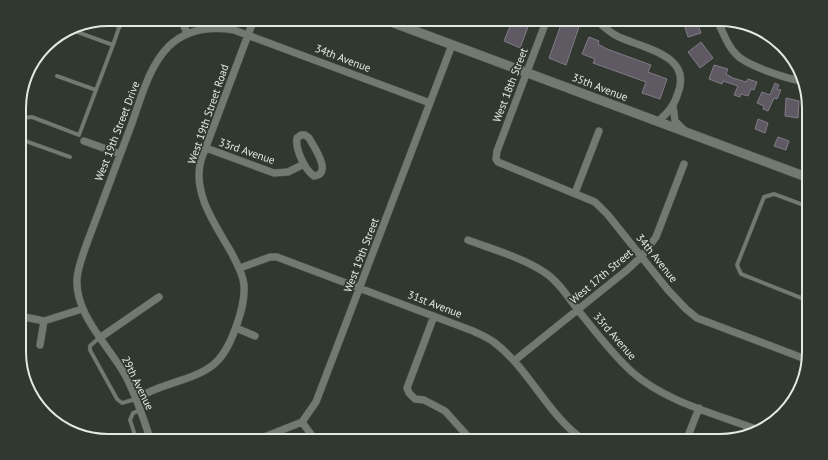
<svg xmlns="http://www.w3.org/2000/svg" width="828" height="460" font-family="'PT Sans',sans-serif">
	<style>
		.building { fill: #5e5963; stroke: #817b86 }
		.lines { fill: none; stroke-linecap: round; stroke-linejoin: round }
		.lane-casing { stroke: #4e544d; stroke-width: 4.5 }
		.street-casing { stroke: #4e544d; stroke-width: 8 }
		.secondary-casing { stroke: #4e544d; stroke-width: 10 }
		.lane { stroke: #727a70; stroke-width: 3.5 }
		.street { stroke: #727a70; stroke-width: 7 }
		.secondary { stroke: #727a70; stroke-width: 9 }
		.labels { text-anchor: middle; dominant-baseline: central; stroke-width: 3.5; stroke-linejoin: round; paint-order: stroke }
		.street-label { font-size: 11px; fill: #e3e8e2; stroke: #313830 }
		.rim { fill: none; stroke: #e3e8e2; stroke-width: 2 }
	</style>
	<rect width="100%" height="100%" fill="#313830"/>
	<path class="building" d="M513,19H531L520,48L504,41Z
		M563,19L580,24L566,65L549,58Z
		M690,19H696L701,33L688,37L683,21Z
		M589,37L599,41L598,44L607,49L651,65L648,72L667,79L660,99L642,93L646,82L593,63L595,59L582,54Z
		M701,42L713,58L700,68L688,52Z
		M714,65L728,69L726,74L733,78L746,82L748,79L757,82L754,90L751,89L748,96L741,94L740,97L734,95L738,86L723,81L722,84L709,79Z
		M775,83L779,85L777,89L781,90L777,99L774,98L768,111L763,109L764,106L757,103L762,92L770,95Z
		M786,98L799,101L798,118L785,116Z
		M758,119L768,123L765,133L755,129Z
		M778,137L789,141L786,150L774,146Z
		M804,147L809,149V158L801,155Z"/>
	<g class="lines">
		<g class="lane-casing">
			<path id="lane" d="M103,20L120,27
				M69,29L113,45L122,19
				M57,76L96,90L113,45
				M20,118L32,117L79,135L96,90
				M20,139L70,157
				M809,207L774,194L764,197L737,265L741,274L809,301
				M100,337L90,346V350L117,399L122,403L136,399
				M137,441L130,420L133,413L141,410"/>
		</g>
		<g class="street-casing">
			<path id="street" d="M181,19L187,33
				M547,19L497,151L496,159L498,162L595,202L608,215L668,290L686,309L697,318L808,360
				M595,19C602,25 609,32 617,36C641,48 693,54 678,93C674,106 668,113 657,122
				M716,19C723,30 726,45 736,54C745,65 787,79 802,81
				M673,106L675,121L685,131
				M301,135H305L309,138C314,147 333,174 314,176C305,170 295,149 297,138Z
				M84,141L120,154
				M206,148L274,173L288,172L304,164
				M575,193L599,131
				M468,240C492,249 523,258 544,272C558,281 568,297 578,310C595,331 612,354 632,372C666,402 716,414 758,430
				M240,268L270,257H277L473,331C481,335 489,338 495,343C530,370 548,416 585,441
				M20,316L44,321L82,309
				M434,316L407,388L409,393L415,399L424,400L445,411L472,441
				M236,328L255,336
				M101,337L159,297
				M40,345L44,321
				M514,361L627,270L642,256L656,237L684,164
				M136,399C159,383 191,382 213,365C225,355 231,341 236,327C241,313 245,300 244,285C243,273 236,262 231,252C215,224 192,193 201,160L254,19
				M302,422L316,441
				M151,441C143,418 136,394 124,373C107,344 75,314 77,279C78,266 83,255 87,243C102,203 117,163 132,123C141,98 149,66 169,46C187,29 209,26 234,30L430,103
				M254,441L302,422L316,402L452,45
				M686,441L699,408"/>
		</g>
		<g class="secondary-casing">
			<path id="secondary" d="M383,19L809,178"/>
		</g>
		<use href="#lane" class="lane"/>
		<use href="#street" class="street"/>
		<use href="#secondary" class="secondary"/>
	</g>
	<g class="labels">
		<g class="street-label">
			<text transform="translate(343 58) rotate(21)">34th Avenue</text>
			<text transform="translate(510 85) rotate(-69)">West 18th Street</text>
			<text transform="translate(600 87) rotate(21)">35th Avenue</text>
			<text transform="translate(208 114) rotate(-71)">West 19th Street Road</text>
			<text transform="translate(117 131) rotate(-69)">West 19th Street Drive</text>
			<text transform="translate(247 151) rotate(19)">33rd Avenue</text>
			<text transform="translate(361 255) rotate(-69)">West 19th Street</text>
			<text transform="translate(657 258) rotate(51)">34th Avenue</text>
			<text transform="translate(601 276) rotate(-40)">West 17th Street</text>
			<text transform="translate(435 304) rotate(21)">31st Avenue</text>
			<text transform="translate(615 336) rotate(49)">33rd Avenue</text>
			<text transform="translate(138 383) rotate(64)">29th Avenue</text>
		</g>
	</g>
	<path d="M0 0H828V460H0ZM108 26H720A82 82 0 0 1 802 108V352A82 82 0 0 1 720 434H108A82 82 0 0 1 26 352V108A82 82 0 0 1 108 26Z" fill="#313830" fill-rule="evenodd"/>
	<path class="rim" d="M108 26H720A82 82 0 0 1 802 108V352A82 82 0 0 1 720 434H108A82 82 0 0 1 26 352V108A82 82 0 0 1 108 26Z"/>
</svg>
